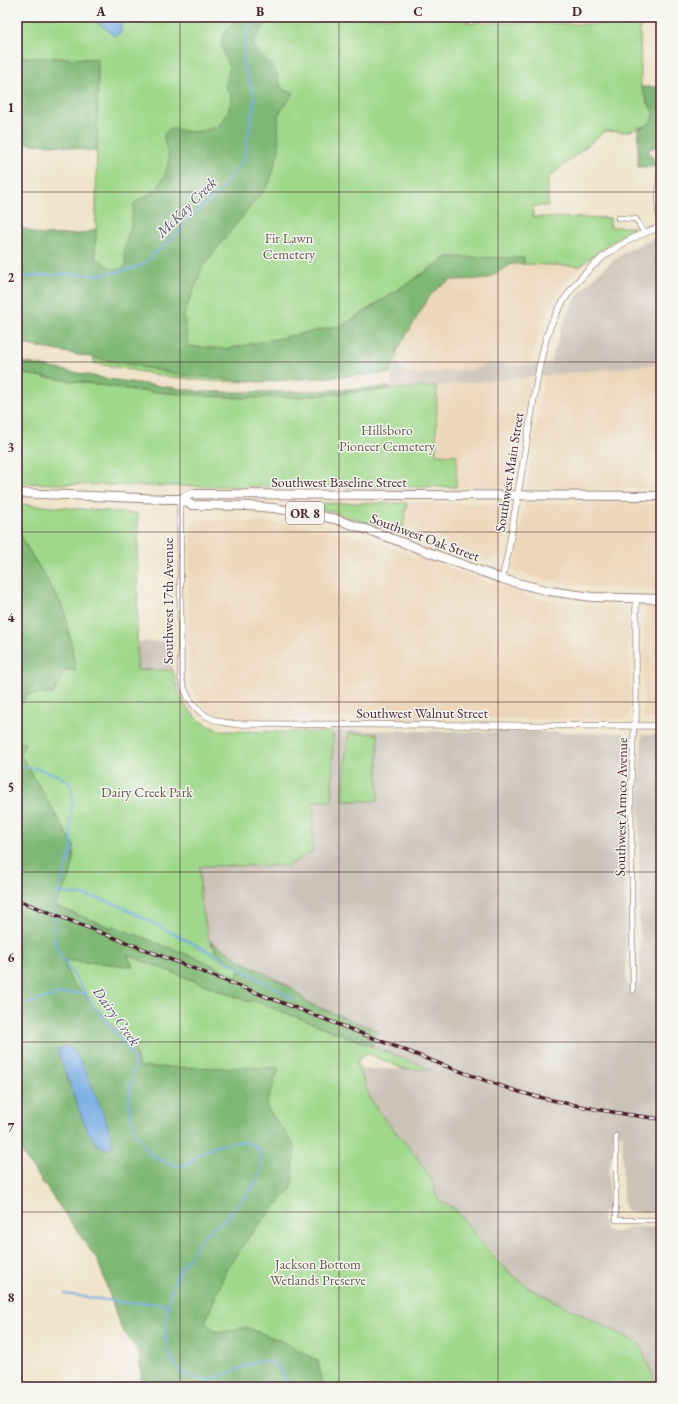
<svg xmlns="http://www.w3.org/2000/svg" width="678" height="1404" font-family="'EB Garamond',serif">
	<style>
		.built { fill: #ecd7ba }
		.industrial { fill: #cbc2b8 }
		.green { fill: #9fd88a; stroke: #747c5a }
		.forest { fill: #7fb876; stroke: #646c50 }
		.water { fill: #76ace4; stroke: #606688 }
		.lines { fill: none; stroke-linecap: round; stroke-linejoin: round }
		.stream { stroke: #76ace4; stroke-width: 2 }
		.minor-casing { stroke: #9d827c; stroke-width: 6 }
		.tertiary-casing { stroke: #9d827c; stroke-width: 7 }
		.trunk-casing { stroke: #9d827c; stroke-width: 10 }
		.minor { stroke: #fff; stroke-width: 4.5 }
		.tertiary { stroke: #fff; stroke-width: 5.5 }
		.trunk { stroke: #fff; stroke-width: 8 }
		.rail-casing { stroke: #4a1f2b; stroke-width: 3.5 }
		.rail { stroke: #f6f6f2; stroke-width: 2; stroke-dasharray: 6; stroke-linecap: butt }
		.grid { fill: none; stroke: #4a1f2b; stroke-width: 1; stroke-opacity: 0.55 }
		.labels { text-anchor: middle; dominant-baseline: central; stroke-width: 3; stroke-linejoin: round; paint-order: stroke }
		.shield { fill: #f6f6f2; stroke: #7e6067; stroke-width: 1 }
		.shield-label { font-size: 13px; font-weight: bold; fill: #4a1f2b }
		.park-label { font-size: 14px; fill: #645648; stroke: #f6f6f2 }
		.street-label { font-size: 14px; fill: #4a1f2b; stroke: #f6f6f2 }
		.water-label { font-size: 15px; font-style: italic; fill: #59506c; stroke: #f6f6f2 }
		.neatline { fill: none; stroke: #4a1f2b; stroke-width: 1.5 }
		.grid-label { font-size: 13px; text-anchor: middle; font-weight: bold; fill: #4a1f2b }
	</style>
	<rect width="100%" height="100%" fill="#f6f6f2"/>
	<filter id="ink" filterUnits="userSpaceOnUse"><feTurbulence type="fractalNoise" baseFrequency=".025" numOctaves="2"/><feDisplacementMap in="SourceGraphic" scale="8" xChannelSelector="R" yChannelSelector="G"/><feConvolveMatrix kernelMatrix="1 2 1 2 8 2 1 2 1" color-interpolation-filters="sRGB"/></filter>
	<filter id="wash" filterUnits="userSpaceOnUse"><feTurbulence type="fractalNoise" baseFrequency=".012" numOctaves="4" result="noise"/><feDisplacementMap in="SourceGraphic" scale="16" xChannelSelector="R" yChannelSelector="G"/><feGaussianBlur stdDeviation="0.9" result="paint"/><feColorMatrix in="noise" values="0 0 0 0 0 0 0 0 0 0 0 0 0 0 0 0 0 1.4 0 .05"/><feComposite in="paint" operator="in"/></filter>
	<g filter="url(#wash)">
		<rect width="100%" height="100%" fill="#f0e5cc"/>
		<path class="built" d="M512,264L581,266L566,282L548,311L538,336L531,365L515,366L502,363L481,365L480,368L473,369L416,375L405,372L398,361V349L429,297L439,287L451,280L487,279Z
			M661,364V489L530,488L528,486L527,483L544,376Z
			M533,377L511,487H456V455H436L437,386Z
			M407,503L508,504L498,558L487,560L403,528Z
			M525,503H661V589L607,588L568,584L541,579L513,571Z
			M202,519L291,524L355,536L394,548L528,596L560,602L623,608L627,609L629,614V719L231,718L216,714L205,706L193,692L188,675V593L190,529L191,525L195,520Z
			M650,608H661V719H646L643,717L644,612L646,609Z"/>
		<path class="industrial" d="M661,236V364L437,386L390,389L398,349V361L400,366L405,372L416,375L473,369L480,368L481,365L502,363L515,366L551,363L563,323L578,295L597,274L623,253L642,243Z
			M173,641V670H137V642Z
			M330,730L622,733L624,734L625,736L626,985L640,984L639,789L642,735H661V1212H631L627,1211L624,1207L623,1199L622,1134H613V1152L609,1168L608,1206L602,1216V1218L606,1229L611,1232H619L632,1227L661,1228V1387H657L640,1344L529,1288L509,1272L455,1209L443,1203L437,1198L433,1182L372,1102L358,1069H432L372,1046L379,1031L308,1003L292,988L242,961L210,941L200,897V865L288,866L313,801L332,734Z"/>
		<path class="green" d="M17,17H466V22L640,25L641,87L647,101L655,115L648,125L626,132L605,131L548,178V206H533V217L610,218V227H635L598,252L581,266L524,264V259L448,257L344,325L243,382L209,381L163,376L94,363L98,59L17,57Z
			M17,373L141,391L238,398L297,397L437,386L436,454L457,455L456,487L143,486L17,483Z
			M293,503H407L402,534L330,511Z
			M17,504L106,511L138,514L137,670H173C179,701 192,724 225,731L330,732L333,735L332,801H313V851L288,866H200V897L209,941L218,954L240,968L237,977L112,926V928L55,906L70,877L74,846L20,754L25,744L17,743V710L27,694H53L65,670H76L64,609L17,530Z
			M349,733L378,734V801H343L347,744Z
			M126,954L249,1002L251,999L433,1070L403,1069L369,1054L361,1056L357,1064L372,1102L386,1121L415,1154L433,1182L437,1198L443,1203L455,1209L496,1259L509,1272L529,1288L640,1344L657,1387H300L208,1366L134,1047L71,981L63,960L133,966Z"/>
		<path class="forest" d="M240,17H272L267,21L253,43C256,55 267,59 273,68C278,74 278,82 282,88C284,92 290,91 294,93L278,115L279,150L270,182L203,266L184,315L188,346L226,349L344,325L448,257L524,258V264H512L487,279L451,280L439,287L429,297L398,349L391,373L260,382L183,375L17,343V226L41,235L81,234L96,229L95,258C106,261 113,278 126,265L124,249L131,225L134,204L137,201L150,194L158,187L166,172L169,158L164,139V134L169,129H175L189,132L201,131L216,127L222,122L226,115L232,101L231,96L225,86C227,78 230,71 228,64C225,54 218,46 223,36C226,29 234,22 240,17Z
			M17,57L98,59L97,152L63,146L17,143Z
			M641,87H661V145L648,150L657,166L656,167H638V129L648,125L655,115L647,101Z
			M17,361L108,379L205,392H288L390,387V389L297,397L238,398L141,391L17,373Z
			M17,530L64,609L76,670H65L53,694H27L17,710Z
			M17,743H25L20,754L74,846L73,861L70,877L55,906L111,928L113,926L202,960L237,977L240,968L218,954L210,941L242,961L292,988L308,1003L379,1031L372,1046L251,1000L250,1002L127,955L133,966L63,960L71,981L134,1047L139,1067L279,1068L266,1106L295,1147L292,1188L257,1227L228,1266L205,1323L219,1333L246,1327L286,1343L318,1361L322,1387H142L139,1352L121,1328L98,1261L17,1146Z"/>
		<path class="water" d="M93,17H121V32L116,36L113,35L95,20Z
			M68,1045C79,1055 84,1069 90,1082C100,1103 107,1122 113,1144L108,1149L96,1144L85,1126L57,1050Z"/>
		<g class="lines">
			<path class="stream" d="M17,277L66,274L95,275L119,272L141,266L180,231L190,216L219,193L244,158L255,99L243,62L248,27L256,17
				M17,586C22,618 26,660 17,692
				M17,766L38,769L60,776L70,784L73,795L70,826L72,849L58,892L54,908L55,947L95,1007L131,1053C137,1066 134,1070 131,1083C128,1103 128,1121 140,1139C143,1144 147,1150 151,1154C157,1159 178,1168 185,1165C191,1163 195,1157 200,1154C214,1145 257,1131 261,1157C262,1165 260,1175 256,1181C252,1189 234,1210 227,1217C218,1225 206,1232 199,1241C195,1246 194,1252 190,1257C187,1261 182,1264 180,1269C167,1292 160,1337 172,1361C177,1371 184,1377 195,1379C217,1383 233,1369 253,1363C273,1357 285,1368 287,1387
				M58,892L93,897L118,905L219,957L277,989L294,1000
				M17,1006L64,993H86
				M65,1294L128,1303H152L168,1305"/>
		</g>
	</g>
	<g filter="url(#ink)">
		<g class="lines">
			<g class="minor-casing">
				<path id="minor" d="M471,17V22
					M661,169L659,174L658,212L661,222
					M618,218L636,219L644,233
					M633,991L631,789L634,726
					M616,1136V1220H661"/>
			</g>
			<g class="tertiary-casing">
				<path id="tertiary" d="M180,499L181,679C189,708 206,722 235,724L661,726
					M502,579L508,553L539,368C542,354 545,340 550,327C570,279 611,242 661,227
					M634,726L636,719V599"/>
			</g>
			<g class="trunk-casing">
				<path id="trunk" d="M17,493L165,499H180L192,494L661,496
					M180,499L192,505L250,506L273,508L305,513L335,519L368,530L502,579L549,591L592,597L661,599"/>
			</g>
			<use href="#minor" class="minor"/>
			<use href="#tertiary" class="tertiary"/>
			<use href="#trunk" class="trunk"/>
			<g class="rail-casing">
				<path id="rail" d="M17,900L443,1065C473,1076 503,1088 534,1096C576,1106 618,1114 661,1119"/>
			</g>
			<use href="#rail" class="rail"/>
		</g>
	</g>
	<path class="grid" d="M180,17V1387M339,17V1387M498,17V1387M17,192H661M17,362H661M17,532H661M17,702H661M17,872H661M17,1042H661M17,1212H661"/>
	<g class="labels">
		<rect class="shield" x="286" y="502" width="38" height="22" rx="3"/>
		<g class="shield-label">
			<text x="305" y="513">OR 8</text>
		</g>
		<g class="park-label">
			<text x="289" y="238">Fir Lawn<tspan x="289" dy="16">Cemetery</tspan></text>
			<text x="387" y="430">Hillsboro<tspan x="387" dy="16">Pioneer Cemetery</tspan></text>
			<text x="147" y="792">Dairy Creek Park</text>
			<text x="318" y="1264">Jackson Bottom<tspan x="318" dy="16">Wetlands Preserve</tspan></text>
		</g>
		<g class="street-label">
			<text transform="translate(509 472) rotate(-81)">Southwest Main Street</text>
			<text x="339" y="482">Southwest Baseline Street</text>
			<text transform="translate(425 537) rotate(20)">Southwest Oak Street</text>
			<text transform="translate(168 601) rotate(-90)">Southwest 17th Avenue</text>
			<text x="422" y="713">Southwest Walnut Street</text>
			<text transform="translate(621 807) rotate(-89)">Southwest Armco Avenue</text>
		</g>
		<g class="water-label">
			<text transform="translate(186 207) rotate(-45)">McKay Creek</text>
			<text transform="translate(117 1016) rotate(54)">Dairy Creek</text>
		</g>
	</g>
	<rect width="678" height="1404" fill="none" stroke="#f6f6f2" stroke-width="44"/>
	<rect x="22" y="22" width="634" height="1360" class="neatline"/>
	<g class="grid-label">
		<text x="101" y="16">A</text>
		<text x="260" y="16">B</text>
		<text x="418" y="16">C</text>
		<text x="577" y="16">D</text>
		<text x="11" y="112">1</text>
		<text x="11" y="282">2</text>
		<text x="11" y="452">3</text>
		<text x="11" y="622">4</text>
		<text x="11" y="792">5</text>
		<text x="11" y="962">6</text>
		<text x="11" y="1132">7</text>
		<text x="11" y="1302">8</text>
	</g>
</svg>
